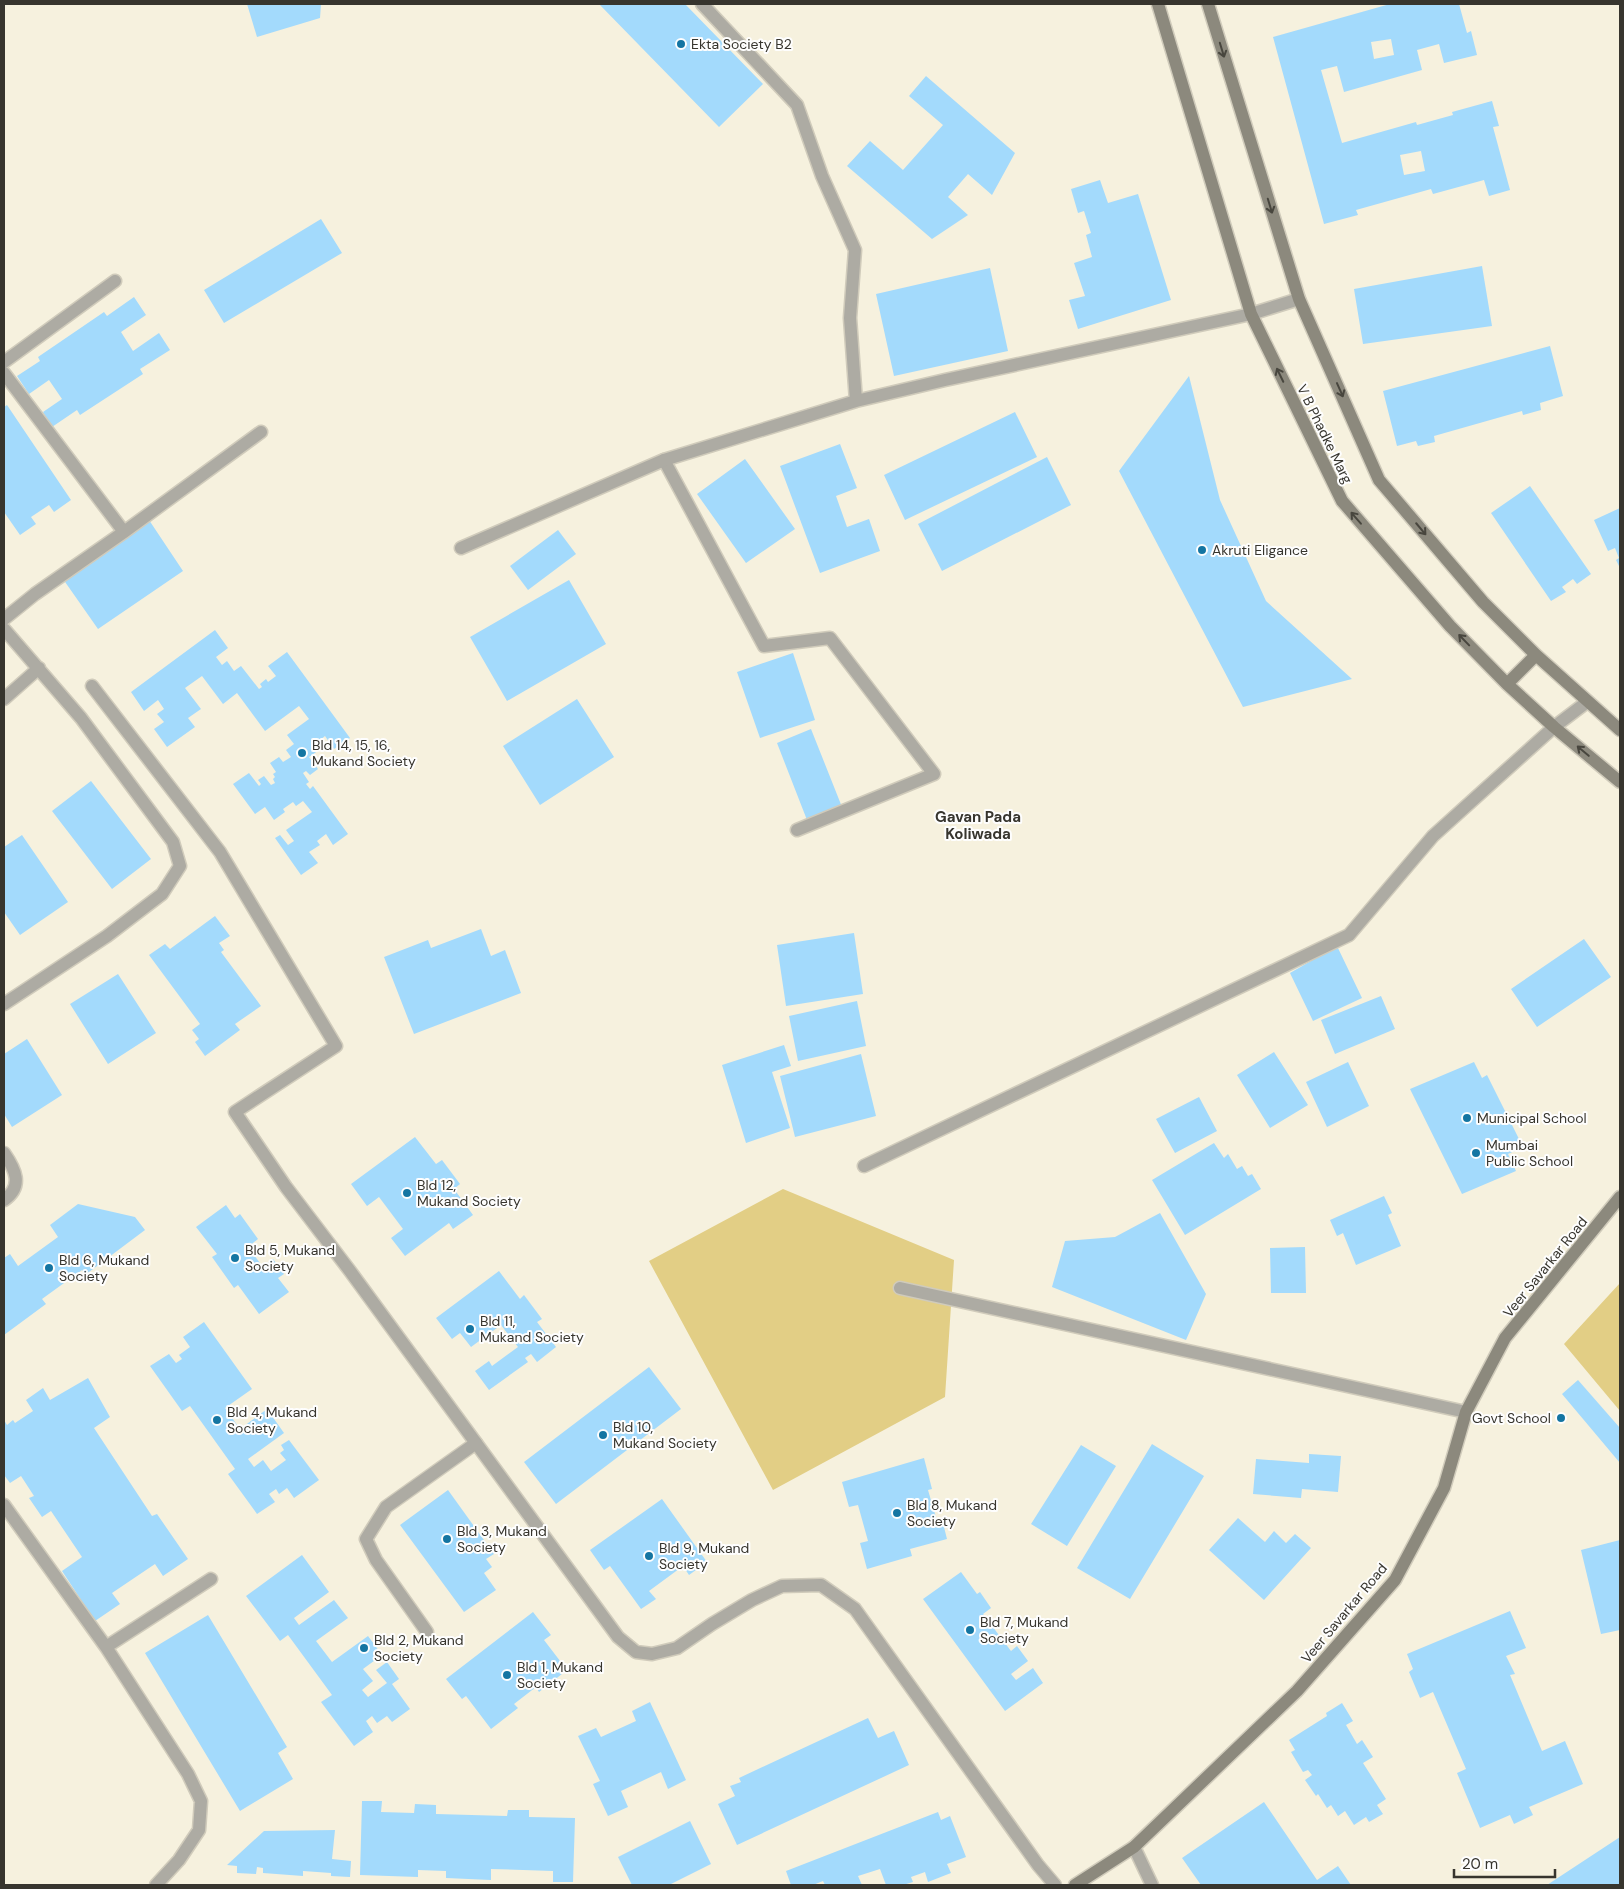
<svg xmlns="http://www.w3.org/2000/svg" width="1624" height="1889" font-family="'DM Sans',sans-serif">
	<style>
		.green { fill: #e2ce85 }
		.building { fill: #a3dafc; fill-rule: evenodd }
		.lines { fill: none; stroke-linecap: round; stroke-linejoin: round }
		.lane-casing { stroke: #d0cbbb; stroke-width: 15 }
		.street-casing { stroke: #d0cbbb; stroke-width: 15 }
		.secondary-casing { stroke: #d0cbbb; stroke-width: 15 }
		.lane { stroke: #adaba3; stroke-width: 12 }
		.street { stroke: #adaba3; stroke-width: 12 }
		.secondary { stroke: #8c897d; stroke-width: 12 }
		.oneway { stroke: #48463e }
		.poi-dot { fill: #1475a2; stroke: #fefefe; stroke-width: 2 }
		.labels { text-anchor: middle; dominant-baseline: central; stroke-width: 4; stroke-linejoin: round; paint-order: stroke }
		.poi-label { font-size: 14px; fill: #37352e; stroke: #fefefe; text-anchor: start }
		.street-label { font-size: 14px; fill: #37352e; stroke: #fefefe }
		.neighbourhood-label { font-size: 15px; font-weight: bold; fill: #37352e; stroke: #fefefe }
	</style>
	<rect width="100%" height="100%" fill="#f6f1de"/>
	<path class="green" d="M783,1189L954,1260L945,1397L773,1490L649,1261Z
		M1620,1283V1411L1564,1344Z"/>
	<path class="building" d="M247,4H321L320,18L257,37Z
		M599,4H685L763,84L719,127Z
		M1390,4H1459L1467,33L1471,31L1477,55L1444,63L1439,44L1417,50L1422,70L1344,92L1337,66L1321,70L1342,143L1416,122L1417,125L1453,115L1452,112L1492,101L1499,126L1493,127L1510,190L1489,196L1484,180L1433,194L1431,189L1356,210L1358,215L1324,224L1273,37ZM1391,39L1394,55L1374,59L1371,42ZM1421,151L1425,171L1404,175L1400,155Z
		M926,76L1015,153L992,195L968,174L948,197L968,215L932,239L847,166L870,141L903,170L943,125L909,96Z
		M1100,180L1108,203L1138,194L1171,300L1078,329L1069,300L1085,296L1074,263L1092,257L1086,235L1091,233L1084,211L1078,213L1071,189Z
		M321,219L342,253L224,323L204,290Z
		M1482,266L1492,326L1363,344L1354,289Z
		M990,268L1008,351L894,376L876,294Z
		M134,297L146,315L121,332L133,351L159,333L170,350L140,369L143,374L80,415L77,410L52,427L43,412L62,399L49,380L29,394L17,376L40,361L38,357L104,312L107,316Z
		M1550,346L1563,396L1540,403L1541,410L1523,415L1522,411L1434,436L1435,442L1418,446L1416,441L1397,446L1383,391Z
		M1189,376L1220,500L1266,601L1352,679L1243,707L1119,471Z
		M7,405L71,500L54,512L49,505L31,517L36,524L20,535L4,512V407Z
		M1015,412L1037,457L905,520L884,475Z
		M840,444L857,488L836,496L847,527L869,519L880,551L820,573L780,466Z
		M1047,457L1071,505L942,571L918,524Z
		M745,459L795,529L746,563L697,494Z
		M1530,486L1591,574L1577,584L1573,579L1562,587L1566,592L1551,601L1491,513Z
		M1620,508V568L1616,560L1619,558L1615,548L1608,551L1594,520Z
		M149,520L183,571L98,629L63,579Z
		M558,530L576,554L528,590L510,566Z
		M569,580L606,644L507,701L470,637Z
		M215,630L228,648L216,657L222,665L227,661L234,671L241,666L259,689L262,687L260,684L266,679L268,682L276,676L268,666L287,652L350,738L334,749L325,736L315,744L319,750L309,757L318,769L310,775L306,771L303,773L309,782L306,784L310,789L313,786L348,834L333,845L326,834L317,841L320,845L309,852L318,863L301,875L275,838L280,835L288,845L294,841L286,830L312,812L303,801L296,806L293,802L283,809L285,812L274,820L265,807L255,814L233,784L249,773L259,786L261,784L258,780L264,776L271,785L275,783L273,779L275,777L273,774L276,772L270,763L279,757L283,762L291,757L286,750L294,744L287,735L309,719L299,706L265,731L237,693L223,704L202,676L185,688L201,709L188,718L195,727L167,747L154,729L164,722L157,714L164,709L158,700L144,711L131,692Z
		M793,653L815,720L760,738L737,672Z
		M577,699L614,757L540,805L503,746Z
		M811,729L842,807L807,820L777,743Z
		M91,781L151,859L112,889L52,811Z
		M22,835L68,902L20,935L4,912V847Z
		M215,916L230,936L219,943L224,950L221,952L261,1006L235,1024L240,1030L205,1056L195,1042L199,1039L192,1030L200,1024L149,955L165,944L170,949Z
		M481,929L491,956L505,950L521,993L414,1034L384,957L428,940L431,948Z
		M854,933L863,994L786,1006L777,945Z
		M1584,939L1611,977L1537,1027L1511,989Z
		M1337,946L1362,998L1313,1021L1290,973Z
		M118,974L156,1033L108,1064L70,1004Z
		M1381,996L1395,1029L1335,1054L1321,1020Z
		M857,1001L866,1046L798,1061L789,1016Z
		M27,1039L62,1095L12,1127L4,1114V1054Z
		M784,1045L791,1066L772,1072L790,1128L746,1143L722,1065Z
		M1274,1052L1308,1105L1270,1128L1237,1075Z
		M861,1054L876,1116L795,1137L780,1076Z
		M1348,1062L1369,1106L1327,1127L1306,1082Z
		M1474,1062L1482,1078L1487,1075L1523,1147L1508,1154L1516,1171L1462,1194L1410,1089Z
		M1199,1097L1217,1131L1175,1153L1156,1119Z
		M415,1137L436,1164L442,1160L460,1184L454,1189L473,1215L453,1229L449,1223L405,1256L391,1238L403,1229L379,1197L367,1206L351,1184Z
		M1214,1143L1224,1158L1228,1154L1237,1169L1242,1166L1248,1176L1252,1174L1261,1189L1185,1235L1152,1180Z
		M1384,1196L1392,1213L1388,1215L1401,1246L1356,1265L1343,1233L1337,1236L1330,1220Z
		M78,1204L135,1217L145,1230L85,1275L82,1270L42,1299L46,1304L4,1335V1258L10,1254L18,1266L58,1237L50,1225Z
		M226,1205L235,1218L240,1214L258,1239L248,1247L263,1267L273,1259L284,1274L278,1278L289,1292L259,1314L238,1285L234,1288L212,1257L217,1254L196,1227Z
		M1160,1213L1206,1294L1186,1340L1052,1287L1065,1241L1115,1237Z
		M1305,1247L1306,1293H1271L1270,1248Z
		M499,1271L520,1299L524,1295L542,1319L537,1322L556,1347L537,1362L531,1354L525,1358L528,1362L489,1390L475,1371L489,1361L492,1366L518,1347L501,1325L471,1347L460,1333L452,1339L436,1318Z
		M204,1322L252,1389L225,1408L240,1429L267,1409L284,1433L248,1459L254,1467L263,1460L271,1471L286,1460L280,1453L284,1450L281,1445L289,1440L319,1480L294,1498L287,1488L279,1494L276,1489L269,1494L275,1502L257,1514L228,1474L235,1469L190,1406L182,1411L150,1366L169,1354L176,1363L182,1359L179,1355L190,1347L183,1337Z
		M649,1367L681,1409L556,1504L524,1462Z
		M88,1378L110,1417L94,1428L152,1516L157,1514L188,1559L163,1576L155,1564L112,1593L120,1604L95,1621L62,1571L82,1557L51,1511L42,1517L29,1498L34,1496L21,1476L10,1483L4,1475V1420L7,1425L13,1420L15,1423L33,1411L26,1400L43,1388L50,1400Z
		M1578,1380L1620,1428V1463L1562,1394Z
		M1152,1444L1204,1476L1130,1599L1077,1568Z
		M1081,1445L1116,1466L1067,1546L1031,1524Z
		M1309,1454L1341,1456L1338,1492L1302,1489L1301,1498L1253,1494L1256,1459L1309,1463Z
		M924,1458L932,1489L928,1490L937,1521L942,1519L947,1539L910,1549L912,1556L867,1569L860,1543L868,1541L858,1505L849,1507L842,1482Z
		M448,1490L494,1554L486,1559L492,1567L484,1573L496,1590L464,1612L400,1525Z
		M662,1499L707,1562L689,1575L683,1566L649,1591L656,1599L641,1609L610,1566L604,1570L590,1550Z
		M1238,1518L1265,1542L1274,1531L1286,1543L1295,1534L1311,1548L1264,1600L1209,1550Z
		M1620,1540V1630L1601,1634L1581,1550Z
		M302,1555L329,1592L294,1618L299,1625L334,1600L348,1618L316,1641L332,1662L368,1636L382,1655L363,1669L373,1681L362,1690L368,1697L387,1683L376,1670L387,1662L399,1679L392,1684L410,1709L392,1722L387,1716L377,1723L372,1716L366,1721L373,1732L354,1746L321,1702L332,1695L288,1635L280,1641L246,1596Z
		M961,1572L977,1594L980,1592L991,1608L983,1614L1011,1651L1017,1646L1028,1661L1011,1674L1016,1680L1033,1668L1043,1683L1005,1711L923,1599Z
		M1510,1611L1526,1648L1506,1656L1515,1674L1510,1675L1542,1751L1565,1741L1583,1784L1529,1807L1533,1815L1514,1824L1510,1815L1480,1828L1457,1773L1466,1769L1433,1692L1420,1698L1409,1672L1413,1669L1407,1654Z
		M533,1612L551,1635L544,1640L567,1670L539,1692L536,1687L514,1704L518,1708L491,1729L466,1696L462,1699L446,1679Z
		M208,1615L287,1747L278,1753L293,1779L240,1811L145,1653Z
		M650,1702L686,1780L668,1789L661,1772L621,1791L628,1807L608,1816L593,1784L600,1781L578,1736L596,1728L601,1737L636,1721L632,1711Z
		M1342,1703L1353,1721L1346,1725L1357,1744L1362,1740L1373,1757L1363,1763L1386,1799L1377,1805L1383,1814L1369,1822L1366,1817L1354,1825L1345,1811L1338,1816L1331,1805L1327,1808L1318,1794L1316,1796L1305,1780L1312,1775L1308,1770L1303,1772L1291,1752L1295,1750L1289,1740L1327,1716L1326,1713Z
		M868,1718L878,1738L894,1731L909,1765L737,1845L718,1804L735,1796L730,1786L741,1782L739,1778Z
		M362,1801H382L381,1812L414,1813L415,1804L436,1805V1814L507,1816L508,1810H529V1817L575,1818L573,1882H553V1871L491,1869V1880L446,1878V1871L418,1870V1877L360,1875Z
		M1264,1802L1317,1880L1338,1866L1351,1885H1201L1182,1858Z
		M938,1812L941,1820L950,1816L966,1857L947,1864L951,1873L928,1882L925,1872L911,1877L913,1882L903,1885H886L880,1869L858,1876L862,1885H825L823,1881L813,1885H791L786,1871Z
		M690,1821L711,1864L669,1885H632L618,1857Z
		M335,1830L332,1859L351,1861L350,1877L331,1876V1873L303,1871V1876L263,1873V1868L257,1867L256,1874L237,1873V1866L227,1865L264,1831Z
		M1620,1837V1885H1547Z"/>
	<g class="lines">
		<g class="lane-casing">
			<path id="lane" d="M664,460L764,646L830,638L934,774L797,830
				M427,1632L376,1560L366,1539L386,1507L476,1443"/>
		</g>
		<g class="street-casing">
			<path id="street" d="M702,4L797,105L822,176L855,250L850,318L856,401
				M4,362L115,281
				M4,373L124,532
				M461,548L664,460L856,401L945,380L1251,314L1299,299
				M4,619L35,594L124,532L261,432
				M4,629L81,718L173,842L180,866L162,894L107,936L4,1004
				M92,686L220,852L336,1046L235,1112L286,1187L350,1271L618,1637L636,1652L652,1654L677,1648L712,1624L752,1600L782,1586L821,1585L855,1609L1038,1865L1055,1885
				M4,699L39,668
				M4,1153C15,1169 24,1186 4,1200
				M864,1166L1349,935L1433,836L1554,727L1587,702
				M900,1288L1466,1412
				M4,1505L106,1647L188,1774L201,1801L199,1830L179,1860L156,1885
				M106,1647L211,1579
				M1134,1847L1152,1885"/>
		</g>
		<g class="secondary-casing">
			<path id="secondary" d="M1158,4L1251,314L1342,501L1450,626L1507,684L1554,727L1620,782
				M1208,4L1299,299L1379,480L1483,602L1536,655L1620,730
				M1507,684L1536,655
				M1075,1885L1134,1847L1297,1691L1395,1580L1444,1488L1466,1412L1505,1338L1620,1197"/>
		</g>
		<use href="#lane" class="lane"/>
		<use href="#street" class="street"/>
		<use href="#secondary" class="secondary"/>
	</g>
	<defs><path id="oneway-shaft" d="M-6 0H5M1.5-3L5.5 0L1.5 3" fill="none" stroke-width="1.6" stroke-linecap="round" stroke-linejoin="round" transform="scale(1.25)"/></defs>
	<g class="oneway">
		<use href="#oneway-shaft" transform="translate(1222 50) rotate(73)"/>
		<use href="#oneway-shaft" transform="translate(1270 206) rotate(73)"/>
		<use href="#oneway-shaft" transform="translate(1280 375) rotate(-116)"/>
		<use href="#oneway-shaft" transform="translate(1340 390) rotate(66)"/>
		<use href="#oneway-shaft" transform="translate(1356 518) rotate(-131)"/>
		<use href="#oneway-shaft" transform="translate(1421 529) rotate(50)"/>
		<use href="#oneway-shaft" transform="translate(1464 640) rotate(-134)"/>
		<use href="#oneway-shaft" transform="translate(1583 751) rotate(-140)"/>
	</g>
	<g class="poi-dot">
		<circle cx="681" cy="44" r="5"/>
		<circle cx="1202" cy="550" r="5"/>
		<circle cx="302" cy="753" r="5"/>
		<circle cx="1467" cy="1118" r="5"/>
		<circle cx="1476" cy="1153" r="5"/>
		<circle cx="407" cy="1193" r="5"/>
		<circle cx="235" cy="1258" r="5"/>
		<circle cx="49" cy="1268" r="5"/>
		<circle cx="470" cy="1329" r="5"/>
		<circle cx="1561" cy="1418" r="5"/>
		<circle cx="217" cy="1420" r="5"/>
		<circle cx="603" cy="1435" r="5"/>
		<circle cx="897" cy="1513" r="5"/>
		<circle cx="447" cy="1539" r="5"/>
		<circle cx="649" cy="1556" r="5"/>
		<circle cx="970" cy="1630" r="5"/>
		<circle cx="364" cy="1648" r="5"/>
		<circle cx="507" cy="1675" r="5"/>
	</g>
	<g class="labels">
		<g class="poi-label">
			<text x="691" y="44">Ekta Society B2</text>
			<text x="1212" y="550">Akruti Eligance</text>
			<text x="312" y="745">Bld 14, 15, 16,<tspan x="312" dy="16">Mukand Society</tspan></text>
			<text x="1477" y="1118">Municipal School</text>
			<text x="1486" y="1145">Mumbai<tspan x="1486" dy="16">Public School</tspan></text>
			<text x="417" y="1185">Bld 12,<tspan x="417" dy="16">Mukand Society</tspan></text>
			<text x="245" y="1250">Bld 5, Mukand<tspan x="245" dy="16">Society</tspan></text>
			<text x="59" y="1260">Bld 6, Mukand<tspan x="59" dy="16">Society</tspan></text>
			<text x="480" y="1321">Bld 11,<tspan x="480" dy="16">Mukand Society</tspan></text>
			<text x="227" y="1412">Bld 4, Mukand<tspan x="227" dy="16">Society</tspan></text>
			<text x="1551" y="1418" text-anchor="end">Govt School</text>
			<text x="613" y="1427">Bld 10,<tspan x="613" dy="16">Mukand Society</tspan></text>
			<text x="907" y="1505">Bld 8, Mukand<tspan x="907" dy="16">Society</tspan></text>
			<text x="457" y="1531">Bld 3, Mukand<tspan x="457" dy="16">Society</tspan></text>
			<text x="659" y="1548">Bld 9, Mukand<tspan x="659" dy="16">Society</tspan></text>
			<text x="980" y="1622">Bld 7, Mukand<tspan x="980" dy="16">Society</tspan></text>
			<text x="374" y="1640">Bld 2, Mukand<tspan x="374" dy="16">Society</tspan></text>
			<text x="517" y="1667">Bld 1, Mukand<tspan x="517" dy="16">Society</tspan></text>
		</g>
		<g class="street-label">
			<text transform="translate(1325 434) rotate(64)">V B Phadke Marg</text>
			<text transform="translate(1545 1267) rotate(-51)">Veer Savarkar Road</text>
			<text transform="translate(1344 1613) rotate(-50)">Veer Savarkar Road</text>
		</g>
		<g class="neighbourhood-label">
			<text x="978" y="817">Gavan Pada<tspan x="978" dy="17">Koliwada</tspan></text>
		</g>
	</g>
	<rect width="1624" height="1889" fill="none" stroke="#37352e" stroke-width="10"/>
	<path d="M1454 1869v8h101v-8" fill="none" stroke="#37352e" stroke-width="2.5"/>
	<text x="1462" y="1869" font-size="15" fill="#37352e" stroke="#fefefe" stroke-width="4" paint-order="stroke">20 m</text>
</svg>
